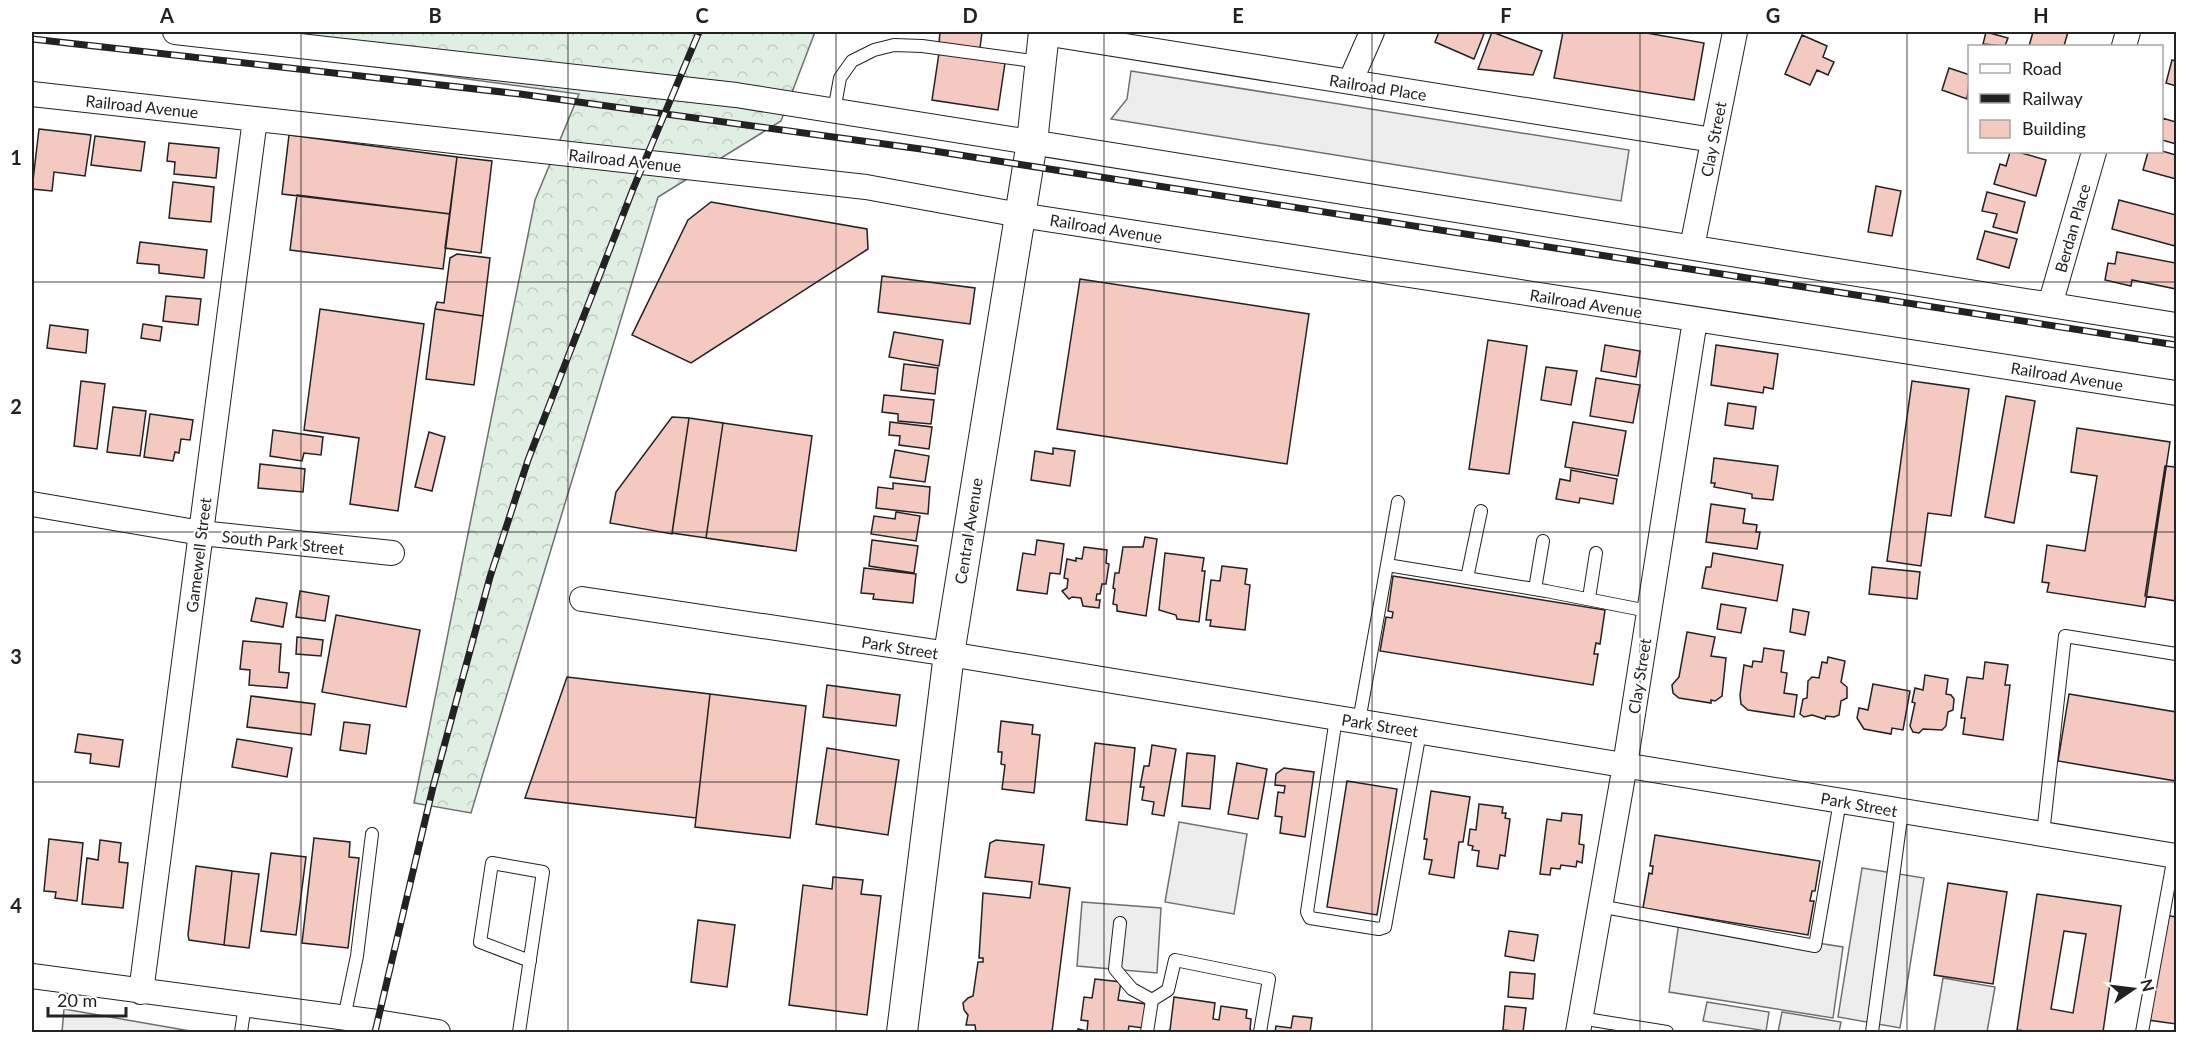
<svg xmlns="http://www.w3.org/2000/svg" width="2208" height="1064" font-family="Lato,sans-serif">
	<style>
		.forest { fill: url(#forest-crowns); stroke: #6f6f6f; stroke-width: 1.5 }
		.parking { fill: #ededed; stroke: #6f6f6f; stroke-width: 1.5 }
		.building { fill: #f3c9c0; stroke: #222; stroke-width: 1.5; fill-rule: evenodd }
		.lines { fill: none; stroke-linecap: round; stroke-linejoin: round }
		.service-casing { stroke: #222; stroke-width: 14 }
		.minor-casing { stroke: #222; stroke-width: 26 }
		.tertiary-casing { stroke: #222; stroke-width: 32 }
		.service { stroke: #fff; stroke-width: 12 }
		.minor { stroke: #fff; stroke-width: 24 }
		.tertiary { stroke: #fff; stroke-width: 30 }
		.rail-casing { stroke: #222; stroke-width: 7 }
		.rail { stroke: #fff; stroke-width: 4.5; stroke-dasharray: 14; stroke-linecap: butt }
		.grid { fill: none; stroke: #222; stroke-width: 1.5; stroke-opacity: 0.55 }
		.labels { text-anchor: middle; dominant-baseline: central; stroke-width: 4.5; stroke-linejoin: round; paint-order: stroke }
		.street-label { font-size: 16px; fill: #222; stroke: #fff }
		.neatline { fill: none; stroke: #222; stroke-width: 2 }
		.grid-label { font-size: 20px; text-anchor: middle; font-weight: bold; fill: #222 }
	</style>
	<defs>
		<pattern id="forest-crowns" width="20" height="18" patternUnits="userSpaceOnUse" patternTransform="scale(1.5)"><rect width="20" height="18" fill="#e0efe3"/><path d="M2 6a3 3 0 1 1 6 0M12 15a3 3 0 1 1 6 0" fill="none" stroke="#c0cdc2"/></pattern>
	</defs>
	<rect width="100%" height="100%" fill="#fff"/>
	<path class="forest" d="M183,32H815L781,121L658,197L471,813L414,803L535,200L579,94L182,41Z"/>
	<path class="parking" d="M1131,71L1629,150L1621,201L1111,119L1127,99Z
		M1179,822L1247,834L1234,914L1165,902Z
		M1862,868L1924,878L1900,1028L1838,1017Z
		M1082,902L1161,908L1157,973L1077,966Z
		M1679,922L1843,947L1833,1018L1669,992Z
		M1943,978L1995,987L1987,1032H1934Z
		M1707,1002L1769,1012L1766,1031L1703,1021Z
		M64,1009L196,1032H62Z
		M1782,1012L1841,1022L1839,1032H1778Z"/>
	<path class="building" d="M940,32H982L980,48L939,43Z
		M1439,32H1479L1484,34L1474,59L1435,42Z
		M1492,32L1542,51L1533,75L1478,69Z
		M1563,32H1641L1704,43L1694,100L1554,78Z
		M1986,32L2008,38L2005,46L1983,44Z
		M2033,32H2068L2064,46H2029Z
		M1802,35L1827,46L1823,57L1834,62L1828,75L1817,70L1810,85L1785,74Z
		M939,53L1005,63L998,110L932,100Z
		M2172,60L2176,61V86L2166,83Z
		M1949,68L1970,75L1967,99L1942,90Z
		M2162,118L2176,122V144L2162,140Z
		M39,129L91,135L85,176L54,172L52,191L32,189Z
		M289,135L457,157L450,214L282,194Z
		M95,136L145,142L141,171L91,165Z
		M169,143L219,148L216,178L174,174L175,162L167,161Z
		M2162,151L2176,155V179L2143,170L2148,152Z
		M2010,152H2018L2046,160L2036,196L1994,184L2000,164L2006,166Z
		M457,157L492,161L481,253L445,248Z
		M173,182L214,187L211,222L169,218Z
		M1876,186L1901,191L1892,236L1868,232Z
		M1987,192L2025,202L2017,233L1993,227L1997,214L1982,211Z
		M297,195L450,214L443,269L290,250Z
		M2119,200L2176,215L2175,246L2112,229Z
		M711,202L867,229L868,249L691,363L632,335L688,220Z
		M1985,231L2017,239L2009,268L1977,259Z
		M140,242L207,250L204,278L159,273V265L137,263Z
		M2117,252L2176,263V289L2132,280L2131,286L2105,280L2108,263L2115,264Z
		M457,254L490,258L483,316L435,309L437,302L444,303L450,258Z
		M882,276L975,288L970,324L878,312Z
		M1080,279L1309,314L1287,464L1057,429Z
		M166,296L201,299L198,325L163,321Z
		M320,309L424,324L398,511L350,504L359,438L304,430Z
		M435,309L483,316L474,385L426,379Z
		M143,324L162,327L160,341L141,338Z
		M50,325L88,330L86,353L47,348Z
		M894,332L943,340L939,366L889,357Z
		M1488,340L1527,346L1509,474L1469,469Z
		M1605,345L1640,351L1636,377L1601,371Z
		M1716,345L1778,354L1773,389L1764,387L1763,393L1711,385Z
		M904,364L938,368L935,394L901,390Z
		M1546,367L1577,371L1571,405L1541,400Z
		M1596,378L1640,385L1633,423L1590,416Z
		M81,381L105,384L97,449L74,446Z
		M1912,381L1969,389L1951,516L1928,513L1921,566L1887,561Z
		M884,395L934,400L931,424L898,421V414L882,412Z
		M2006,396L2035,401L2014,523L1985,517Z
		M1728,403L1756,407L1753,429L1725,425Z
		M113,407L146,411L140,456L107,452Z
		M150,414L193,420L190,440L181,439L179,453L175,452L173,461L144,457Z
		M672,417L689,418L672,534L610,523L616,492Z
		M689,418L723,423L706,538L672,533Z
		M890,422L932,427L929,449L899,445L900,436L889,435Z
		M1573,422L1626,431L1618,476L1565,467Z
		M723,423L812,436L796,551L706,538Z
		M2077,428L2170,442L2145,607L2047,592L2049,583L2042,582L2047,545L2085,551L2097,476L2071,472Z
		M273,430L323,437L321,455L304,453L302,461L270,456Z
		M429,432L445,437L432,491L415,487Z
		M1053,448L1075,451L1070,486L1031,480L1035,451L1053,454Z
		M895,450L929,456L925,482L890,477Z
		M1714,458L1778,466L1773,500L1752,498V494L1714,487L1715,483H1711Z
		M260,464L305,469L303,492L258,488Z
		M2165,466L2176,467V601L2145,596Z
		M1571,470L1617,479L1613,504L1580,498L1579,503L1556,499L1560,479L1570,481Z
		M893,483L930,487L928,514L876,508L878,487L893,489Z
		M1711,504L1745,509L1743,523L1757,525L1756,532H1760L1757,549L1706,542Z
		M896,512L920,516L916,541L871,534L874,516L895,519Z
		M1145,537L1157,539L1146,616L1117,611V605L1113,604L1115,589L1113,588L1115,573H1119L1123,547H1143Z
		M872,540L918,546L914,573L869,566Z
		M1037,540L1064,544L1060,574L1050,573L1047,594L1017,590L1023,553L1035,555Z
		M1084,547L1107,550L1106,563L1109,564L1106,584H1102L1100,594H1097L1096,600H1100L1099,608L1083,606L1081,598L1072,597L1069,599L1062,591L1067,588L1068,579L1064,578L1067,559L1076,561V558L1082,559Z
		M1165,553L1204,558L1202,571H1205L1199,622L1177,619L1176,615L1159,610Z
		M1713,553L1783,565L1777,601L1702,588L1706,567H1711Z
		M1222,566L1247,569L1245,584L1250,585L1245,630L1210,626L1211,620H1206L1211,580L1220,581Z
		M1872,567L1920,572L1917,599L1869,594Z
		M864,568L916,574L913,603L873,599L874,594L861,593Z
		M1393,576L1605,610L1600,644L1596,643L1594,654H1598L1593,685L1380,651L1386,617L1392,618L1393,612L1388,611Z
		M300,591L329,596L325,621L296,617Z
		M256,598L287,603L283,627L251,621Z
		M1721,604L1746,608L1741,633L1717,629Z
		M1793,609L1809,612L1805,635L1790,632Z
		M336,615L420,630L406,707L322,692Z
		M1687,632L1715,637L1711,656L1726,658L1722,696L1715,701L1711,700V703L1679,698L1673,693L1672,685L1679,677Z
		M297,637L323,640L321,656L296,654Z
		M243,641L281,644L279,672L289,673L287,688L249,685L250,670L240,669Z
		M1764,648L1784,651L1781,672L1787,673L1784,693L1797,695L1794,717L1748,710L1741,704L1740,695L1744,665L1752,667L1753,661L1762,662Z
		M1828,657L1845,661L1841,682L1847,687V698L1841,701L1839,715L1834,717L1826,716L1825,719L1812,715L1804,717L1800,714L1803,699L1807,698L1808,681L1812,677L1819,678L1822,662L1827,663Z
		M1985,662L2008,665L2005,685H2010L2003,740L1963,734L1965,718H1961L1967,677L1983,679Z
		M1925,675L1948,679L1946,694L1951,695L1954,699L1953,710L1948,712L1946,726L1942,730L1923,729L1919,733L1913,732L1910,726L1915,703L1912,702L1915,688L1923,690Z
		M567,677L710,694L696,818L525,798Z
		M1873,684L1910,691L1903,730L1892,728L1891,734L1864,729L1857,718L1859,708L1868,710Z
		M827,685L900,695L896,726L823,717Z
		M710,694L806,706L790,838L695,827Z
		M2069,694L2176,712V781L2058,761Z
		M251,696L315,704L311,735L247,727Z
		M1001,721L1033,725L1032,734L1040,735L1034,793L1002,789L1005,765L1001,764L1002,752H998Z
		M344,722L370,725L366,754L340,750Z
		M78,734L123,740L119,767L90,763L91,754L75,752Z
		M237,739L292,748L287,777L232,767Z
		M1095,743L1135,748L1127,825L1086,820Z
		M1152,745L1176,749L1164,816L1152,814L1154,802L1142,800L1144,787H1140L1144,766H1149Z
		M827,748L899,760L888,835L816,824Z
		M1187,753L1215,756L1210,809L1182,806Z
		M1237,763L1267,769L1258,819L1228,814Z
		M1284,768L1314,772L1305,837L1280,833L1282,817L1275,816L1278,792L1284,793L1285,786L1275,785L1276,774Z
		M1347,781L1397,789L1377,915L1327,907Z
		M1431,791L1470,797L1463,842H1459L1454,878L1429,874L1432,860L1424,859L1427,839H1424Z
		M1479,804L1503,807L1502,813H1506L1505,818L1510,819L1505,856L1500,855L1498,869L1477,866L1479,851L1472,850L1473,846L1468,845L1470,829L1476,830Z
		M1562,813L1582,815L1579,844L1584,845L1582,863L1577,861L1576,867L1561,865L1560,869L1551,868L1550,875L1540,874L1547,819L1561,821Z
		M1655,835L1820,861L1815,891H1812L1810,901H1814L1808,935L1643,908L1649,873L1652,874L1653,866H1650Z
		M314,838L350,842L349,857L359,858L348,948L302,943Z
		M49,839L83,843L77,901L55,898L56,892L44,891Z
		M100,840L121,843L119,862L128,863L123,908L82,904L87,858L98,860Z
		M996,840L1044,845L1039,884L1070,888L1052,1032H976L975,1025H966L968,1015L964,1010L963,1003L968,998L973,996L978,962H983V958H979L983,893L1030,898L1032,882L985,877L990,843Z
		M271,853L306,857L296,935L261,931Z
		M196,866L232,871L224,945L189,940L188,935Z
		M232,871L259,874L249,948L224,945Z
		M833,877L863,880L861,894L881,896L867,1015L789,1005L803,885L832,889Z
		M1948,883L2007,892L1993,984L1934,975Z
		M2037,894L2121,906L2103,1032H2034L2017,1030ZM2064,931L2086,934L2073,1013L2051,1009Z
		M2164,915L2176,917V1024L2148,1020Z
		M698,920L735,925L727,987L691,982Z
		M1509,931L1538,935L1534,961L1505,956Z
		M1510,972L1535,974L1533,999L1508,997Z
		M1095,979L1121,982L1118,1000L1146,1004L1143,1028L1129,1026L1128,1032H1077L1078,1029L1087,1031L1088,1021L1081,1020L1084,997L1092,998Z
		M1174,997L1215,1003L1213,1019L1219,1020L1221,1006L1247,1010L1246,1018L1251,1019L1250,1030L1256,1032H1164L1170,1030Z
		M1505,1006L1526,1008L1523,1032L1503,1030Z
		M1293,1016L1312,1018L1310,1032H1275L1276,1026L1291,1028Z"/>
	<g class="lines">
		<g class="service-casing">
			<path id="service" d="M834,111L840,78L852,61L874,50L894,45L922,46L1040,62
				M1387,565L1398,502
				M1467,578L1481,511
				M1535,589L1543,541
				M1589,598L1596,553
				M1336,718L1307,912L1310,918L1379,929L1385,927L1420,732
				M1359,721L1387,565L1546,591L1648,611
				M2043,834L2065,636L2176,654
				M1599,906L1815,946L1840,801
				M1120,923L1115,969L1132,989L1152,1000L1147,1032
				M1152,1000L1168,990L1175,960L1269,979L1260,1032
				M344,1018L357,956L372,834
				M1580,1018L1667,1032
				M241,1032L245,1005
				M519,1032L543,872L492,863L480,942L530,961
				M1872,1032L1902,811
				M2142,1032L2174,856"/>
		</g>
		<g class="minor-casing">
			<path id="minor" d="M175,32L736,95L2176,325
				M1044,33L1713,140
				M2124,46L2128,32
				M1350,82L1372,32
				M32,94L866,187L1020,215L2176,393
				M1692,247L1735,32
				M2050,305L2094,152
				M32,504L201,533L392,553
				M582,599L949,654L2176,856
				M32,976L377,1022L438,1032
				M141,992L255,119
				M1578,1032L1625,765L1695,320"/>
		</g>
		<g class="tertiary-casing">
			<path id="tertiary" d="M902,1032L949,654L1032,142L1044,32"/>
		</g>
		<use href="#service" class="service"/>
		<use href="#minor" class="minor"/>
		<use href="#tertiary" class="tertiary"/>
		<g class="rail-casing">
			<path id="rail" d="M32,39L520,94L921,149L2176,345
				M375,1032L433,787L490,577L528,460L633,189L699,32"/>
		</g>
		<use href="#rail" class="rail"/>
	</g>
	<path class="grid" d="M301,32V1032M568,32V1032M836,32V1032M1104,32V1032M1372,32V1032M1640,32V1032M1907,32V1032M32,282H2176M32,532H2176M32,782H2176"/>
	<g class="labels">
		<g class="street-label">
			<text transform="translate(1378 87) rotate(9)">Railroad Place</text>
			<text transform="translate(142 106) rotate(6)">Railroad Avenue</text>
			<text transform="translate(1713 139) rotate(-79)">Clay Street</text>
			<text transform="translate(625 160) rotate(6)">Railroad Avenue</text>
			<text transform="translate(1106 228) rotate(9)">Railroad Avenue</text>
			<text transform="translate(2072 228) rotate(-74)">Berdan Place</text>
			<text transform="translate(1586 303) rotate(9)">Railroad Avenue</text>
			<text transform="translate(2067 376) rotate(9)">Railroad Avenue</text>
			<text transform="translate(968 531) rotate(-81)">Central Avenue</text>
			<text transform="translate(283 542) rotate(6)">South Park Street</text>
			<text transform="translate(198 555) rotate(-83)">Gamewell Street</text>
			<text transform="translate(900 647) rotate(9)">Park Street</text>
			<text transform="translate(1639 676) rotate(-81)">Clay Street</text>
			<text transform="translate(1380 725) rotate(9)">Park Street</text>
			<text transform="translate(1859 804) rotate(10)">Park Street</text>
		</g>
	</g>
	<rect width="2208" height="1064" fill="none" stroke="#ffffff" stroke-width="66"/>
	<rect x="1968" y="45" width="195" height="108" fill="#ffffff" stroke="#a7a7a7" stroke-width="1.5"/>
	<rect x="1980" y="64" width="30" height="9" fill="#ffffff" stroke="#a7a7a7" stroke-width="1.5"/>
	<text x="2022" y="75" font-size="18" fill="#222222">Road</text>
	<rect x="1980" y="94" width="30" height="9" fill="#222222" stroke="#a7a7a7" stroke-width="1.5"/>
	<text x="2022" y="105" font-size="18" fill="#222222">Railway</text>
	<rect x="1980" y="120" width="30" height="18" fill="#f3c9c0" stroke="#a7a7a7" stroke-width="1.5"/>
	<text x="2022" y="135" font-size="18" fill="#222222">Building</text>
	<g transform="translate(2133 989) rotate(76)" stroke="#ffffff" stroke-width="4.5" paint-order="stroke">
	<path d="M0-4.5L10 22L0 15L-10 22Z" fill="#222222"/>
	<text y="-9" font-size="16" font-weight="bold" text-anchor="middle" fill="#222222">N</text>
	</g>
	<path d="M48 1007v9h78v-9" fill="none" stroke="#222222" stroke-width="3"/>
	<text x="57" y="1007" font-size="18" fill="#222222" stroke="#ffffff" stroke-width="4.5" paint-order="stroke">20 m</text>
	<rect x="33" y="33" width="2142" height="998" class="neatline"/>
	<g class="grid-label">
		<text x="167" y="23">A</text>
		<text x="435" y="23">B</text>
		<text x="702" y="23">C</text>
		<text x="970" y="23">D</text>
		<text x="1238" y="23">E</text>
		<text x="1506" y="23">F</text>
		<text x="1773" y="23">G</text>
		<text x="2041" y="23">H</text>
		<text x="16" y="165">1</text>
		<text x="16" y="414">2</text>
		<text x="16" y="664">3</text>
		<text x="16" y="913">4</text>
	</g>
</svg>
